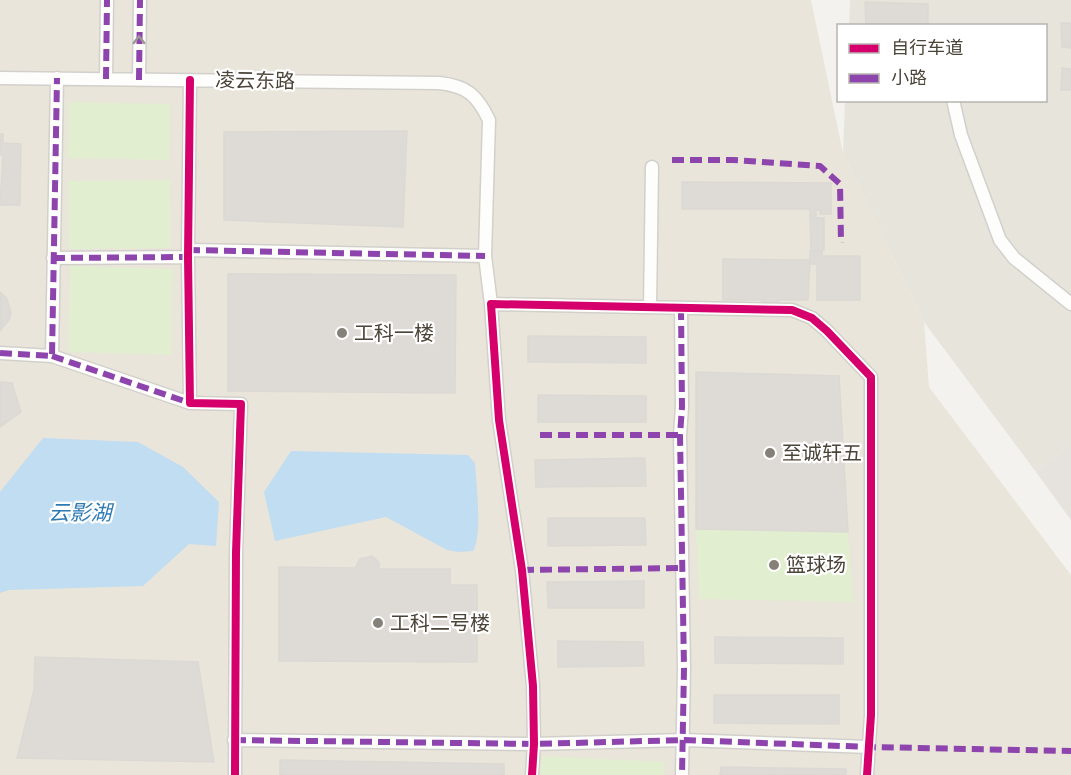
<svg xmlns="http://www.w3.org/2000/svg" width="1071" height="775" font-family="Karla,'Noto Sans SC',sans-serif">
	<style>
		.residential { fill: #e7e4dc }
		.industrial { fill: #e6e2de }
		.education { fill: #eae5da }
		.green { fill: #e1eecf }
		.water { fill: #c0ddf1 }
		.building { fill: #dedbd6; stroke: #dcd9d4; stroke-width: 1.5 }
		.lines { fill: none; stroke-linecap: round; stroke-linejoin: round }
		.minor-casing { stroke: #d2d0cb; stroke-width: 15 }
		.minor { stroke: #fdfdfc; stroke-width: 12 }
		.quiet { stroke: #8e44ad; stroke-width: 6; stroke-dasharray: 12 6; stroke-linecap: butt }
		.cycleway-casing { stroke: #fff; stroke-width: 11 }
		.cycleway { stroke: #d6006c; stroke-width: 8 }
		.oneway { stroke: #9b9791 }
		.poi-dot { fill: #868178; stroke: #fff; stroke-width: 2 }
		.labels { text-anchor: middle; dominant-baseline: central; stroke-width: 4.5; stroke-linejoin: round; paint-order: stroke }
		.street-label { font-size: 20px; fill: #4b4439; stroke: #fff }
		.poi-label { font-size: 20px; fill: #4b4439; stroke: #fff; text-anchor: start }
		.water-label { font-size: 21px; font-style: italic; fill: #2e7ab2; stroke: #fff }
	</style>
	<rect width="100%" height="100%" fill="#f4f2ee"/>
	<path class="residential" d="M850,0H1071V444L1036,472L924,322L843,153L845,101L1046,100V26L849,25Z"/>
	<path class="industrial" d="M1071,444V520L1036,472Z"/>
	<path class="education" d="M0,0H811L843,153L924,322L929,387L1071,575V775H0Z"/>
	<path class="green" d="M68,102L170,104L169,160L67,158Z
		M170,180L171,248L69,249L68,181Z
		M70,266L173,269L171,355L68,352Z
		M696,529L848,532L853,602L699,599Z
		M542,756L665,762L664,775H540Z"/>
	<path class="water" d="M43,438L138,442L183,467L219,502L216,546L189,544L143,586L9,590L0,593V492Z
		M291,451L468,455L475,463C476,484 483,534 473,551L458,552L447,550L386,517L275,541L264,492Z"/>
	<path class="building" d="M865,2L928,4V26H866Z
		M1061,23H1071V48L1062,47Z
		M1062,68L1071,69V90H1061Z
		M407,131L403,227L224,220V132Z
		M0,134H3V143L21,144L20,205H0L3,155H0Z
		M682,182L831,183V214H820V210H816V218H810V209H682Z
		M810,218H824V250L811,251Z
		M810,251H822V256H860V300H817V264H810Z
		M723,259L810,260L808,300H778L779,305H762V300H723Z
		M228,274L456,275L455,393L228,391Z
		M0,292L7,299L11,313L9,320L0,331Z
		M528,336L646,337V363L528,362Z
		M696,372L839,376L848,532L696,529Z
		M0,382L12,383L21,412L0,427Z
		M538,395L646,396V422H538Z
		M645,458L646,486L536,487L535,460Z
		M548,518H645L646,545L548,546Z
		M372,556L379,562V569H450V585H477V662L279,661V567L355,568L360,559Z
		M644,581V608H548L547,582Z
		M715,637L843,638V664L715,663Z
		M558,641L643,642L644,666L558,667Z
		M35,657L198,662L214,762L17,758L34,690Z
		M714,695H839V724L714,723Z
		M280,760L504,764V775H280Z
		M721,767L846,769V775H720Z"/>
	<g class="lines">
		<g class="minor-casing">
			<path id="minor" d="M0,78L439,83C467,86 477,95 489,120L485,256L491,304L499,420L522,570L533,686L534,744L532,775
				M106,79L107,0
				M139,80L140,0
				M190,80L188,257L190,403L241,404L236,553L235,775
				M953,100L961,135L1000,240L1014,258L1071,304
				M188,250L485,256
				M53,258L188,257
				M491,304L792,310L812,318L827,331L871,377V715L867,775
				M650,307L652,167
				M681,308L682,407L680,435L684,668L682,775
				M0,353L52,356L57,78
				M52,356L190,403
				M234,740L534,744L684,740L869,747"/>
		</g>
		<use href="#minor" class="minor"/>
		<path class="quiet" d="M106,79L107,0
			M139,80L140,0
			M672,160H733L820,166L840,184L841,243
			M188,250L485,256
			M53,258L188,257
			M681,308L682,407L680,435L684,668L682,775
			M0,353L52,356L57,78
			M52,356L190,403
			M540,435H680
			M522,570L682,568
			M234,740L534,744L684,740L869,747L1071,751"/>
		<g class="cycleway-casing">
			<path id="cycleway" d="M190,80L188,257L190,403L241,404L236,553L235,775
				M532,775L534,744L533,686L522,570L499,420L491,304L792,310L812,318L827,331L871,377V715L867,775"/>
		</g>
		<use href="#cycleway" class="cycleway"/>
	</g>
	<defs><path id="oneway-chevron" d="M-2-3.5L2.5 0L-2 3.5" fill="none" stroke-width="1.6" stroke-linecap="round" stroke-linejoin="round" transform="scale(1.5)"/></defs>
	<use class="oneway" href="#oneway-chevron" transform="translate(139 40) rotate(-90)"/>
	<g class="poi-dot">
		<circle cx="342" cy="333" r="6"/>
		<circle cx="770" cy="453" r="6"/>
		<circle cx="774" cy="565" r="6"/>
		<circle cx="378" cy="623" r="6"/>
	</g>
	<g class="labels">
		<g class="street-label">
			<text transform="translate(255 81) rotate(1)">凌云东路</text>
		</g>
		<g class="poi-label">
			<text x="354" y="333">工科一楼</text>
			<text x="782" y="453">至诚轩五</text>
			<text x="786" y="565">篮球场</text>
			<text x="390" y="623">工科二号楼</text>
		</g>
		<g class="water-label">
			<text x="80" y="513">云影湖</text>
		</g>
	</g>
	<rect x="837" y="24" width="210" height="78" fill="#ffffff" stroke="#b7b4b0" stroke-width="1.5"/>
	<rect x="849" y="44" width="30" height="9" fill="#d6006c" stroke="#b7b4b0" stroke-width="1.5"/>
	<text x="891" y="54" font-size="18" fill="#4b4439">自行车道</text>
	<rect x="849" y="74" width="30" height="9" fill="#8e44ad" stroke="#b7b4b0" stroke-width="1.5"/>
	<text x="891" y="84" font-size="18" fill="#4b4439">小路</text>
</svg>
